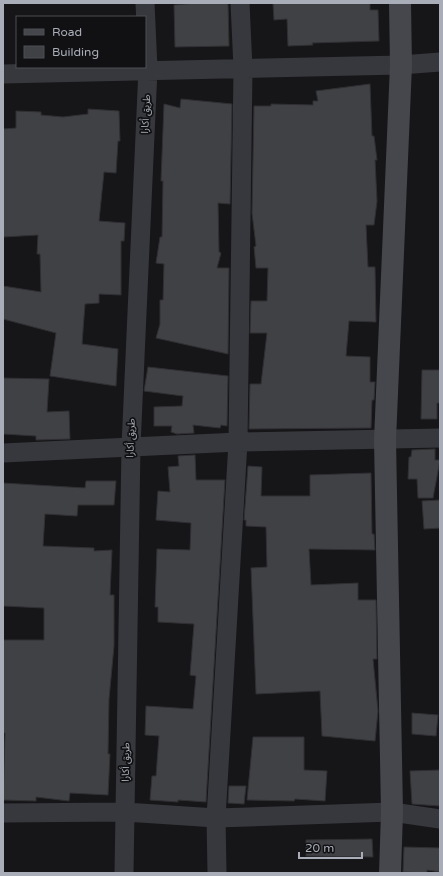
<svg xmlns="http://www.w3.org/2000/svg" width="443" height="876" font-family="'Varela Round','Noto Sans Arabic',sans-serif">
	<style>
		.building { fill: #404145; stroke: #303034 }
		.lines { fill: none; stroke-linecap: round; stroke-linejoin: round }
		.street { stroke: #37383d; stroke-width: 19 }
		.secondary { stroke: #45474d; stroke-width: 22 }
		.labels { text-anchor: middle; dominant-baseline: central; stroke-width: 3.5; stroke-linejoin: round; paint-order: stroke }
		.street-label { font-size: 10px; fill: #a8adb8; stroke: #111113 }
	</style>
	<rect width="100%" height="100%" fill="#161618"/>
	<path class="building" d="M196,3H228L229,46L175,47L174,5Z
		M273,3H370V10H378L379,41L312,43L313,45L288,46L287,19L274,20Z
		M370,84L372,136H374L377,160H375L377,201L374,225H366L368,267H375L376,322L349,321L346,356L370,357V382H375L374,400H372L371,428L249,429L250,384H261L267,333H250L251,301H267L268,268H256L254,247L256,246L252,213L254,106H271V104L313,105V101H318L316,91Z
		M181,99L232,104L230,204L218,203L219,252L221,253L217,268H229L228,354L156,338L160,324V300H163L164,264L156,263L160,237H162L163,181H161L164,104L180,108Z
		M88,109L119,111L120,141H118L116,173L104,172L99,221L125,223L124,241H121V295L99,294V303L85,304L82,344L118,349L116,386L50,376L56,333L3,319V286L41,292L40,254H37L38,235L3,237V129L16,128V111L41,112V115L63,117L88,114Z
		M148,367L228,376L227,426L221,425L220,428L193,425L194,433L177,434L171,432L172,426H154V407L182,406L183,396L144,391Z
		M422,370H440V403H437V419H421Z
		M3,378L49,379L47,412L69,411L70,439L36,440V436L3,434Z
		M435,449V460H440L433,498H418L417,479H408L409,457H411L412,450Z
		M195,455L196,480H225L206,802L178,800V802L150,800L152,776H156L159,736L145,735L146,706L193,709L196,676L190,675L194,624L158,622V607H155L157,549L190,550L191,523L156,520L158,491L170,492L168,467L179,466L178,456Z
		M248,466L262,467L261,496H310V475L371,473L372,534H374L375,550L309,549L311,585L358,583V600H376L377,659H373L378,711L375,741L322,736L320,691L256,694L251,568L267,567L266,527L246,526V520H244Z
		M86,481H116L114,505H78L77,516L45,514L43,546L94,548V551L112,550L110,595H114V646L109,699L108,754H110L108,795L70,793L69,801L36,797V801L3,800L5,733H3V640H44V608L3,606V483L85,488Z
		M440,500V528L424,529L422,501Z
		M412,713L438,715L436,736L412,734Z
		M253,737H304V770L327,771L325,801L295,799L294,801L247,800Z
		M440,770V806L412,804L410,771Z
		M229,786H246L244,804L228,803Z
		M372,839L373,857L306,856V840Z
		M404,847L440,848V872L427,870V873L403,872Z"/>
	<g class="lines">
		<path class="street" d="M3,74L401,65L440,62
			M3,453L238,442L440,438
			M3,813L125,812L216,818L392,812L440,819
			M124,873L131,446L148,69L145,3
			M217,873L216,818L238,442L243,68L240,3"/>
		<path class="secondary" d="M390,873L392,812L385,440L401,65L400,3"/>
	</g>
	<g class="labels">
		<g class="street-label">
			<text transform="translate(146 114) rotate(-87)">طريق أكارا</text>
			<text transform="translate(131 438) rotate(-88)">طريق أكارا</text>
			<text transform="translate(126 762) rotate(-89)">طريق أكارا</text>
		</g>
	</g>
	<rect width="443" height="876" fill="none" stroke="#a8adb8" stroke-width="8"/>
	<rect x="16" y="16" width="130" height="52" fill="#111113" stroke="#4d4f55"/>
	<rect x="24" y="29" width="20" height="6" fill="#45474d" stroke="#4d4f55"/>
	<text x="52" y="36" font-size="12" fill="#a8adb8">Road</text>
	<rect x="24" y="46" width="20" height="12" fill="#404145" stroke="#4d4f55"/>
	<text x="52" y="56" font-size="12" fill="#a8adb8">Building</text>
	<path d="M299 852v6h63v-6" fill="none" stroke="#a8adb8" stroke-width="2"/>
	<text x="305" y="852" font-size="12" fill="#a8adb8" stroke="#111113" stroke-width="3" paint-order="stroke">20 m</text>
</svg>
